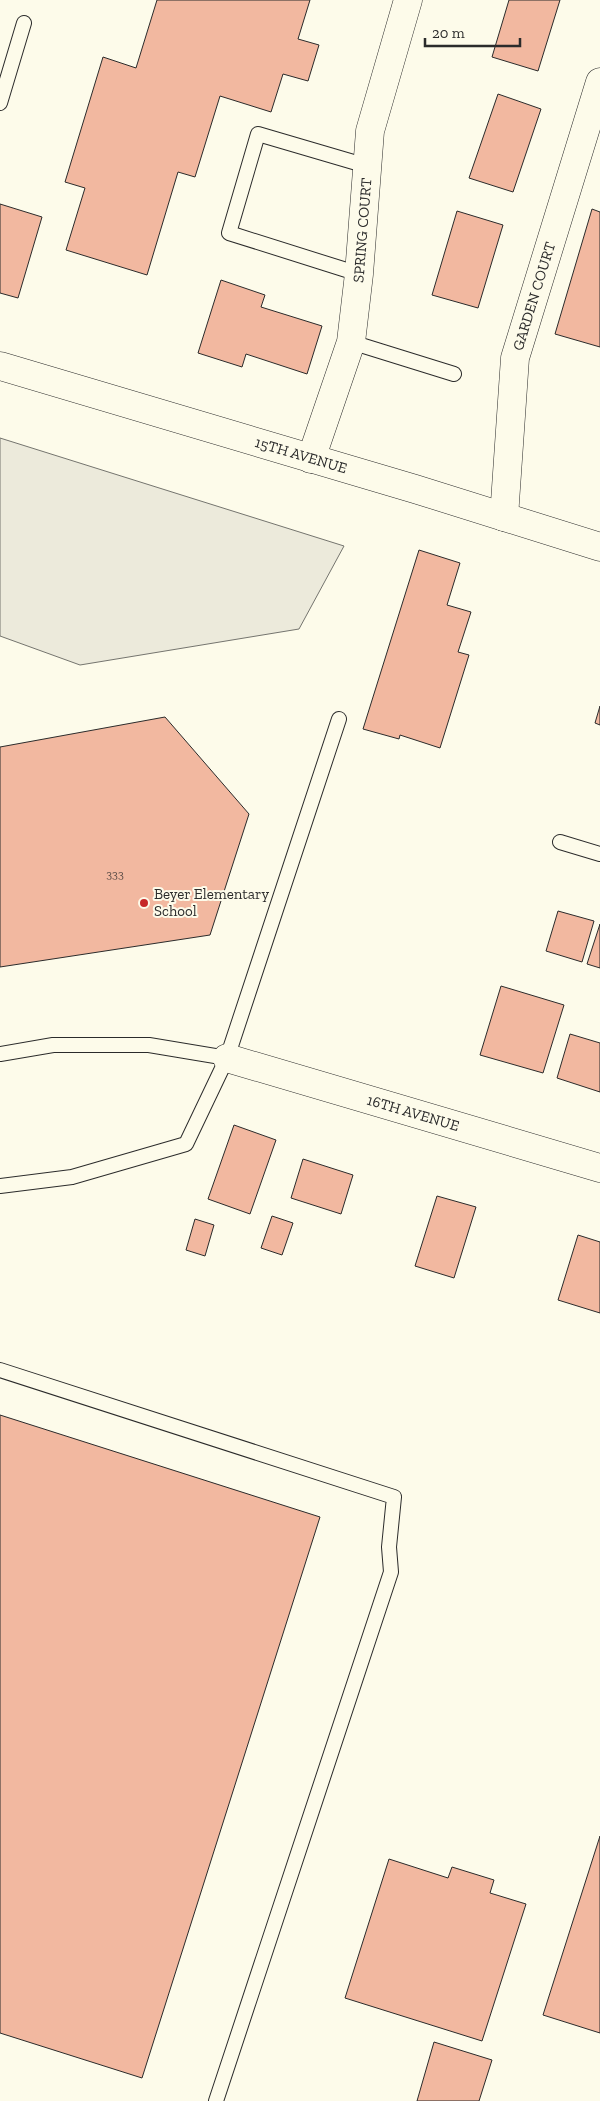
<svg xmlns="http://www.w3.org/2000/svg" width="600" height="2101" font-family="'Zilla Slab',serif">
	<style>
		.parking { fill: #eceadb; stroke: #74746e }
		.building { fill: #f2b8a0; stroke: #2b2b2b }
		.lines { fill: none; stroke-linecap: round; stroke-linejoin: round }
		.lane-casing { stroke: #2b2b2b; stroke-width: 16 }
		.street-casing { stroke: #2b2b2b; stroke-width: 29 }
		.secondary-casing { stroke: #2b2b2b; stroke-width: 29 }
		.lane { stroke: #fdfbea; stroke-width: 14 }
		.street { stroke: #fdfbea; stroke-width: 28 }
		.secondary { stroke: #fdfbea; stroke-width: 28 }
		.poi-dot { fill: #c62828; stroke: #fdfbea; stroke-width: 2 }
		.labels { text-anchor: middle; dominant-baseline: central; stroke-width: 4; stroke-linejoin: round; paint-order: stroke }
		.number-label { font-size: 12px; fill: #5d4e48 }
		.street-label { font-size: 15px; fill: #2b2b2b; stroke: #fdfbea }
		.poi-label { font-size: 15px; fill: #2b2b2b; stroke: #fdfbea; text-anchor: start }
	</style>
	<rect width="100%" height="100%" fill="#fdfbea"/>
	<path class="parking" d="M0,438L344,546L299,629L80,665L0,636Z"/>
	<path class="building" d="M157,0H310L298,39L319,45L308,81L283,74L271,112L220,96L195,177L178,172L147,275L66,250L85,188L65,182L103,57L136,68Z
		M509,0H560L538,71L492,57Z
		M498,94L541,109L513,192L469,178Z
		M0,204L42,217L18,298L0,293Z
		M592,209L600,212V347L555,334Z
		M457,211L503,225L478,308L432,295Z
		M221,280L265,295L261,307L322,326L307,374L246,354L242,367L198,353Z
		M419,550L460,563L447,605L471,612L458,652L469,655L440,748L400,735L399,739L363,729Z
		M600,706V725L595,723Z
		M165,717L249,814L210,935L0,967V747Z
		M558,911L594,921L582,962L546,951Z
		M600,924V968L587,964Z
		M501,986L564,1005L543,1073L480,1055Z
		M570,1034L600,1043V1092L557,1078Z
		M234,1125L276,1140L250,1214L208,1199Z
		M303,1159L353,1175L341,1214L291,1198Z
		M437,1196L476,1207L454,1278L415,1266Z
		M272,1216L293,1223L282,1255L261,1248Z
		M195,1219L214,1225L205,1256L186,1250Z
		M578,1235L600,1242V1313L558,1300Z
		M0,1415L320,1517L142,2078L0,2033Z
		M600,1836V2033L543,2015Z
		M389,1859L448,1878L452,1867L494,1880L490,1893L526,1904L482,2041L345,1998Z
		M434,2042L492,2060L479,2101H417Z"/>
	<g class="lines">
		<g class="lane-casing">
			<path id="lane" d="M0,103L24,23
				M359,274L229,233L258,134L367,166
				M351,342L454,374
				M560,842L600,854
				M0,1054L53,1045H149L227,1058
				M0,1186L72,1177L186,1144L227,1058L339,719
				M0,1370L394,1497L389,1547L391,1572L216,2101"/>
		</g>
		<g class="street-casing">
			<g id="street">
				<path id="s1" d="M311,459L351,342L359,274L370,131L408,0"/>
				<path id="s2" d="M504,517L515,358L600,82"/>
				<path id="s3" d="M227,1058L600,1168"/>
			</g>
		</g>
		<g class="secondary-casing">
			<g id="secondary">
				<path id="s4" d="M0,366L415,489L600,547"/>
			</g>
		</g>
		<use href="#lane" class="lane"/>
		<use href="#street" class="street"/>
		<use href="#secondary" class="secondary"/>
	</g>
	<circle class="poi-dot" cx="144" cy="903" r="5"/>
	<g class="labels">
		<g class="number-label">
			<text x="115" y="874">333</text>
		</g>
		<g class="street-label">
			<text stroke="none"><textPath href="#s1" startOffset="236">SPRING COURT</textPath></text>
			<text stroke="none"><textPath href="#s2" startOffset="224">GARDEN COURT</textPath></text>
			<text stroke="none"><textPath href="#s4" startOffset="314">15TH AVENUE</textPath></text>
			<text stroke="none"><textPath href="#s3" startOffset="194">16TH AVENUE</textPath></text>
		</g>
		<g class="poi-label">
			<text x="154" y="894">Beyer Elementary<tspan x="154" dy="17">School</tspan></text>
		</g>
	</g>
	<path d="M425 38v8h95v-8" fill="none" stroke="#2b2b2b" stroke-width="2.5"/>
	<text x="432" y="38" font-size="15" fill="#2b2b2b" stroke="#fdfbea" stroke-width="4" paint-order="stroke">20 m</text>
</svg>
